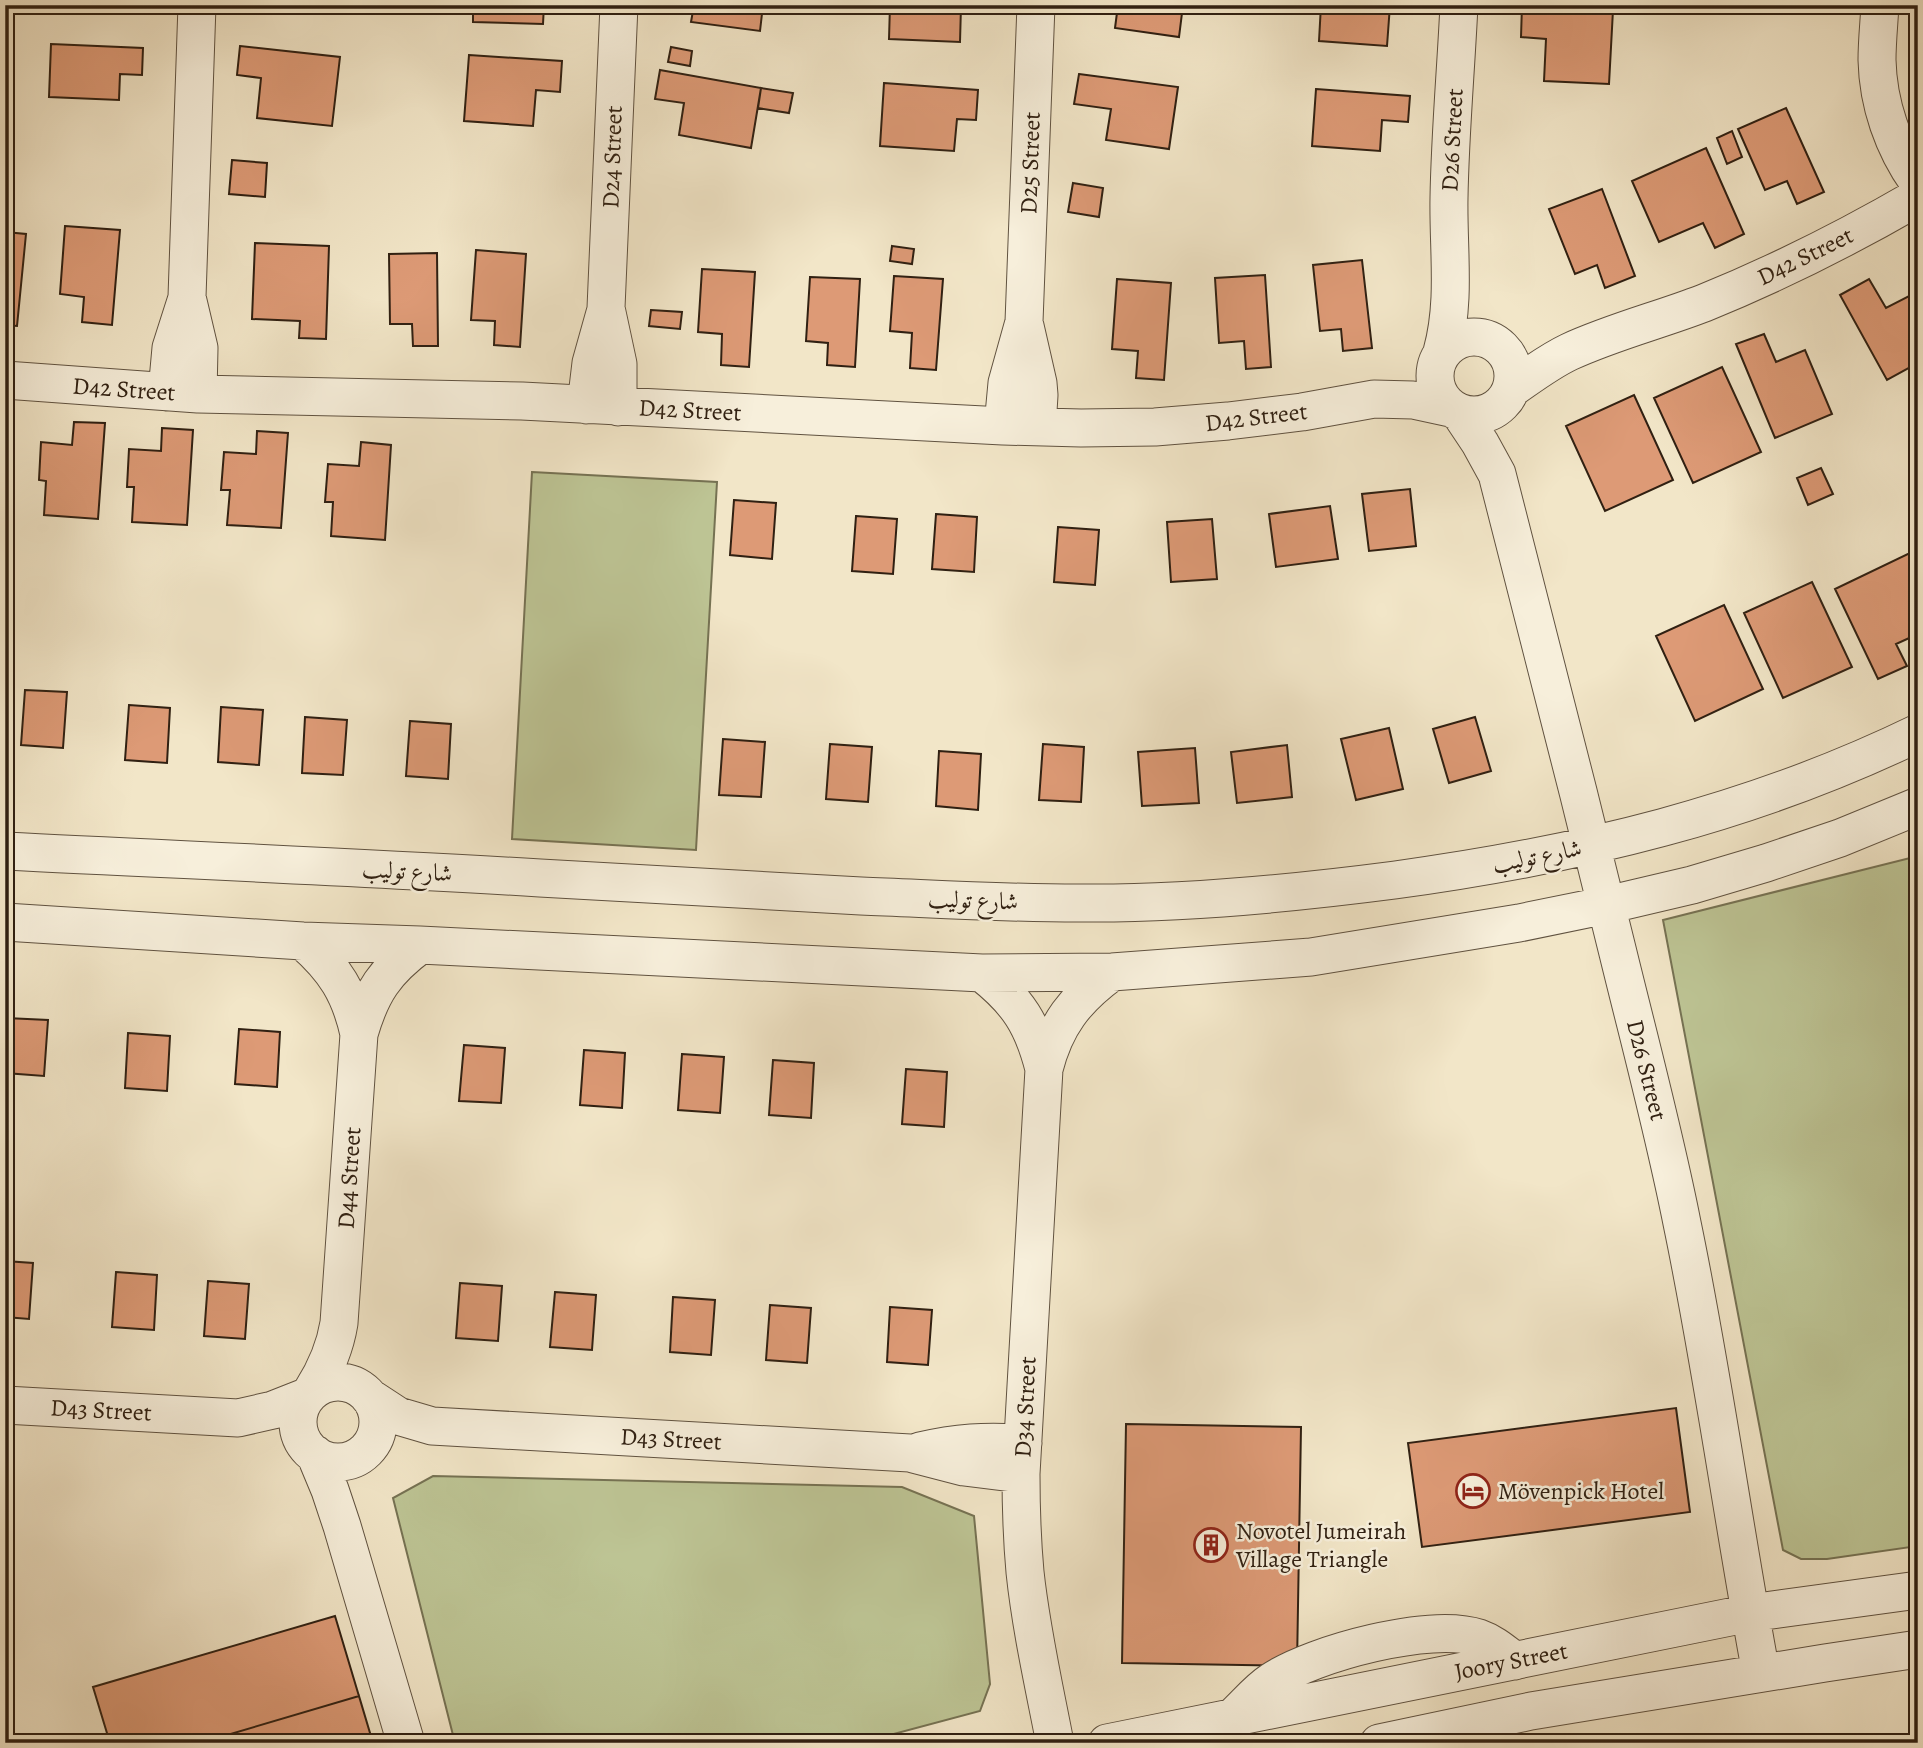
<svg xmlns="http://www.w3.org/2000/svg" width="1923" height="1748" font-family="Alegreya,Amiri,serif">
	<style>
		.green { fill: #bdc494; stroke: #767253; stroke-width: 2 }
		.building { fill: #dd9a76; stroke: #302012; stroke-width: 2 }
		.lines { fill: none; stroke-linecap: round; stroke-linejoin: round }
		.minor-casing { stroke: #605240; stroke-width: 39 }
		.minor { stroke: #f7efdb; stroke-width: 37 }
		.labels { text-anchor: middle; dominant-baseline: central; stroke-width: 5; stroke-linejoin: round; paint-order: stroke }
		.street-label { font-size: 24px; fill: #302012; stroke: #f7efdb }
		.poi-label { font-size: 24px; fill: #302012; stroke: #f7efdb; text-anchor: start }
	</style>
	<rect width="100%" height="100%" fill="#f2e6c8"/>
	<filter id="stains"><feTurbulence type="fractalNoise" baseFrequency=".00286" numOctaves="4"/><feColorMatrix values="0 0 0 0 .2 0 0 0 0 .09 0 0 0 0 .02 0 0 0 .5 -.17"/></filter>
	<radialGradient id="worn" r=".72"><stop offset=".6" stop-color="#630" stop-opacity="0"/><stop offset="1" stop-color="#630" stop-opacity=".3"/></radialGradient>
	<path class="green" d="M532,472L717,482L696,850L512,839Z
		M1918,856V1546L1827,1559H1801L1783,1550L1663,920Z
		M433,1476L902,1487L974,1516L990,1684L980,1711L860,1743H455L393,1498Z"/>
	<path class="building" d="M473,5H544L543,24L473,22Z
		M694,5H763L760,31L691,22Z
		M890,5H984L961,6L960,42L889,39Z
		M1118,5H1183L1179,37L1115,28Z
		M1321,5H1390L1387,46L1319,41Z
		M1522,5L1613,10L1609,84L1544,81L1546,39L1521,37Z
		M51,44L143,48L142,75L120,74L119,100L49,97Z
		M240,46L340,57L332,126L257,118L261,78L237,75Z
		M671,47L692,51L690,66L668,62Z
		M469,55L562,61L560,92L536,90L533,126L464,121Z
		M660,70L761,88L751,148L679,135L684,103L655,99Z
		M1079,74L1178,87L1169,149L1106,140L1111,109L1074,104Z
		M884,83L978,90L976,120L957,119L954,151L880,146Z
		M761,88L793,93L789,113L758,108Z
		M1316,89L1410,96L1408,122L1382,120L1380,151L1312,146Z
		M1786,108L1824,192L1797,204L1787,181L1765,190L1738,129Z
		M1732,131L1742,157L1727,164L1717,138Z
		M1706,148L1744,234L1715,248L1703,223L1659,242L1632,181Z
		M232,160L267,163L265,197L229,194Z
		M1073,183L1103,188L1099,217L1068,212Z
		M1602,189L1635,276L1605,288L1597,265L1575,274L1549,209Z
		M65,226L120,230L112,325L82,322L84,297L60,294Z
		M5,232L26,234L17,326L5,325Z
		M255,243L329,246L326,339L299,338L300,321L252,319Z
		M892,246L914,249L912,264L890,261Z
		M476,250L526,254L520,347L494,345L495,321L471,320Z
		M437,253L438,346H413L412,324H390L389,254Z
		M1362,260L1372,348L1343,351L1341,329L1320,331L1313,265Z
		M702,269L755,272L749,367L721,365L722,334L698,332Z
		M1265,275L1271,367L1246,369L1244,341L1219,343L1215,278Z
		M894,276L943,279L936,370L910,368L912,333L890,331Z
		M810,277L860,279L855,367L827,365L828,343L806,341Z
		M1117,279L1171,283L1164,380L1136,378L1138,351L1112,349Z
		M1869,279L1886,308L1911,295L1918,308V363L1887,380L1840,295Z
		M651,310L682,312L680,329L649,326Z
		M1764,334L1776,362L1805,350L1832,414L1775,438L1736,344Z
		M1722,367L1761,452L1693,483L1654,398Z
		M1634,395L1673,480L1605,511L1566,426Z
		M74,422L105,423L98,519L44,515L46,481L39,480L41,442L72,445Z
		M162,428L193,430L187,525L132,522L134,487H127L129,449L161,451Z
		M257,431L288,433L281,528L227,525L230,490H221L224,452L256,454Z
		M361,442L391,445L385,540L331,536L333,502H325L328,464L359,466Z
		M1821,468L1833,494L1808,505L1797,478Z
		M1410,489L1416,546L1369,551L1362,494Z
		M734,500L776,503L772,559L730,555Z
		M1330,506L1338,559L1276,567L1269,514Z
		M936,514L977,517L974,572L932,569Z
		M856,516L897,519L893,574L852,571Z
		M1212,519L1217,579L1171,582L1167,522Z
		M1058,527L1099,530L1095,585L1054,582Z
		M1914,551L1918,558V634L1896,644L1907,666L1878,679L1835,589Z
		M1812,582L1852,667L1783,698L1744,613Z
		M1724,605L1763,689L1695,721L1656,636Z
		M25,690L67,692L63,748L21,745Z
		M129,705L170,708L167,763L125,760Z
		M221,707L263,710L259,765L218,762Z
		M305,717L347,720L343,775L302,773Z
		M1475,717L1491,771L1449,783L1433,729Z
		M410,721L451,724L448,779L406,776Z
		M1389,728L1403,789L1356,800L1341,739Z
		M723,739L765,742L761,797L719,795Z
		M830,744L872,747L868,802L826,799Z
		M1043,744L1084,747L1081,802L1039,800Z
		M1287,745L1292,797L1237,803L1231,752Z
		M1195,748L1199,803L1142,806L1138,752Z
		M939,751L981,754L978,810L936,806Z
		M6,1018L48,1020L44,1076L5,1073Z
		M239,1029L280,1032L277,1087L235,1084Z
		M128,1033L170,1036L167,1091L125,1088Z
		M464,1045L505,1048L501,1103L459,1101Z
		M584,1050L625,1053L622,1108L580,1105Z
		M682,1054L724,1057L720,1113L678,1110Z
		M773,1060L814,1063L811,1118L769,1115Z
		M906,1069L947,1072L944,1127L902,1124Z
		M5,1261L33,1263L29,1319L5,1317Z
		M116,1272L157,1275L154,1330L112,1327Z
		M208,1281L249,1284L245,1339L204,1336Z
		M460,1283L502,1286L498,1341L456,1338Z
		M555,1292L596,1295L592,1350L550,1347Z
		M673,1297L715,1300L711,1355L670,1352Z
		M770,1305L811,1308L807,1363L766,1360Z
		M890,1307L932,1310L928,1365L887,1362Z
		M1676,1408L1690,1512L1422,1547L1408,1443Z
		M1126,1424L1301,1427L1297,1666L1122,1663Z
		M335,1616L373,1743H110L93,1687Z
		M359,1696L373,1743H200Z"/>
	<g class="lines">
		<g class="minor-casing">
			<path id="minor" d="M197,5L187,297L199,348L198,394
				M1880,5C1879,23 1877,42 1877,60C1878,104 1893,147 1918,182
				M1025,326L1038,383L1039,395L1037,427
				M1435 376a39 39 0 1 1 78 0a39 39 0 1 1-78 0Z
				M1442,352C1456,301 1448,250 1449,198C1450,134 1456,69 1459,5
				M5,380L198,394L522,401L1003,426L1081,428L1155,427L1228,421L1302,412L1374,399L1413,400L1450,408
				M1511,389C1530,376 1548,362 1569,352C1612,332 1660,320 1704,303C1778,273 1849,237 1918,197
				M167,392L171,348L187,298
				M586,405L591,363L605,313
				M618,407V364L606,308L619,5
				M1460,413L1480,443L1497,474C1538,633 1579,793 1618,953C1640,1043 1664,1132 1682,1223C1713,1372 1733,1523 1761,1673
				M1003,426L1007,383L1024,322L1036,5
				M5,851C183,860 362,867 540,878C647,885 754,891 861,896C939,899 1017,904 1094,903C1195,903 1295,893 1395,880C1578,855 1751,814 1918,733
				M5,922L303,941L420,945L982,973L1112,972L1311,957L1519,923L1607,905L1692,885L1766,863L1840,838L1918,806
				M303,941C335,969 350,993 359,1034
				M982,973C1018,1001 1033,1025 1044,1069
				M298 1422a40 40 0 1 1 80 0a40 40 0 1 1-80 0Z
				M312,1391C326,1369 335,1348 339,1323L359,1034C371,992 385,971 420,945
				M369,1397L398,1416L432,1426L910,1453L964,1467L1021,1474
				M5,1405L238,1418L273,1410L306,1397
				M920,1451C958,1442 984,1441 1023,1443
				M315,1454L330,1490L342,1526L406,1743
				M1233,1717C1246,1705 1258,1690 1272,1681C1314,1653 1431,1622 1479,1638C1493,1643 1503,1652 1515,1661
				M1055,1743C1044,1686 1031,1629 1025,1572C1022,1539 1021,1507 1021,1474L1044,1069C1055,1025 1075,999 1112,972
				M1107,1743L1750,1613L1918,1590
				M1379,1743L1531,1711L1825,1663L1918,1649"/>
		</g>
		<use href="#minor" class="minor"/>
	</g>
	<defs>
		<g id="hotel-ring" transform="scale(1.75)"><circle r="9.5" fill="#f7efdb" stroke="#8f2418" stroke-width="1.5"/><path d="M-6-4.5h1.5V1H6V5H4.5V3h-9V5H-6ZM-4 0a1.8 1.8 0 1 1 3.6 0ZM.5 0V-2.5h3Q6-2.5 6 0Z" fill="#8f2418"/></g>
		<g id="building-ring" transform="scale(1.75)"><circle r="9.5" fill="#f7efdb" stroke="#8f2418" stroke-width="1.5"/><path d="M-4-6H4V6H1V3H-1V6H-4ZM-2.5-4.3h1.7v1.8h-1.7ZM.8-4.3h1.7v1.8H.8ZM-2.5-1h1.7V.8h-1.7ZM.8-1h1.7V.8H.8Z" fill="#8f2418"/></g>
	</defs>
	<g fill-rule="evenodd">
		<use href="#hotel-ring" x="1473" y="1491"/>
		<use href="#building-ring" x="1211" y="1545"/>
	</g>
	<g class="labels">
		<g class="street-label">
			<text transform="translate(1452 140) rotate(-87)">D26 Street</text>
			<text transform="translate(612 157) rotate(-88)">D24 Street</text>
			<text transform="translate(1030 163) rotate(-88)">D25 Street</text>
			<text transform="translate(1805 256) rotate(-26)">D42 Street</text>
			<text transform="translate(124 389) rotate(4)">D42 Street</text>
			<text transform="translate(690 410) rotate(3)">D42 Street</text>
			<text transform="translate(1256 417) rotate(-7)">D42 Street</text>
			<text transform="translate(1537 856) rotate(-11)">شارع توليب</text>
			<text transform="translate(407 871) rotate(3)">شارع توليب</text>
			<text transform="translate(973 900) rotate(2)">شارع توليب</text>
			<text transform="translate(1647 1070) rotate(76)">D26 Street</text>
			<text transform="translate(349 1178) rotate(-86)">D44 Street</text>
			<text transform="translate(1025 1407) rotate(-87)">D34 Street</text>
			<text transform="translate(101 1410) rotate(3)">D43 Street</text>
			<text transform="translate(671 1439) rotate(3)">D43 Street</text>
			<text transform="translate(1511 1661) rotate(-11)">Joory Street</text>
		</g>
		<g class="poi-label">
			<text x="1498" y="1491">Mövenpick Hotel</text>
			<text x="1236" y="1531">Novotel Jumeirah<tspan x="1236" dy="28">Village Triangle</tspan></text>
		</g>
	</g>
	<rect width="1923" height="1748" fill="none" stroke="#f2e6c8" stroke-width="28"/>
	<rect x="7" y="7" width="1909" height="1734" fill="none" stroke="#302012" stroke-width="3.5"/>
	<rect x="14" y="14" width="1895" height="1720" fill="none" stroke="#302012" stroke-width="2"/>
	<rect width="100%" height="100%" filter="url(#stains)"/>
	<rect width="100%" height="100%" fill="url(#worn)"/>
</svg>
